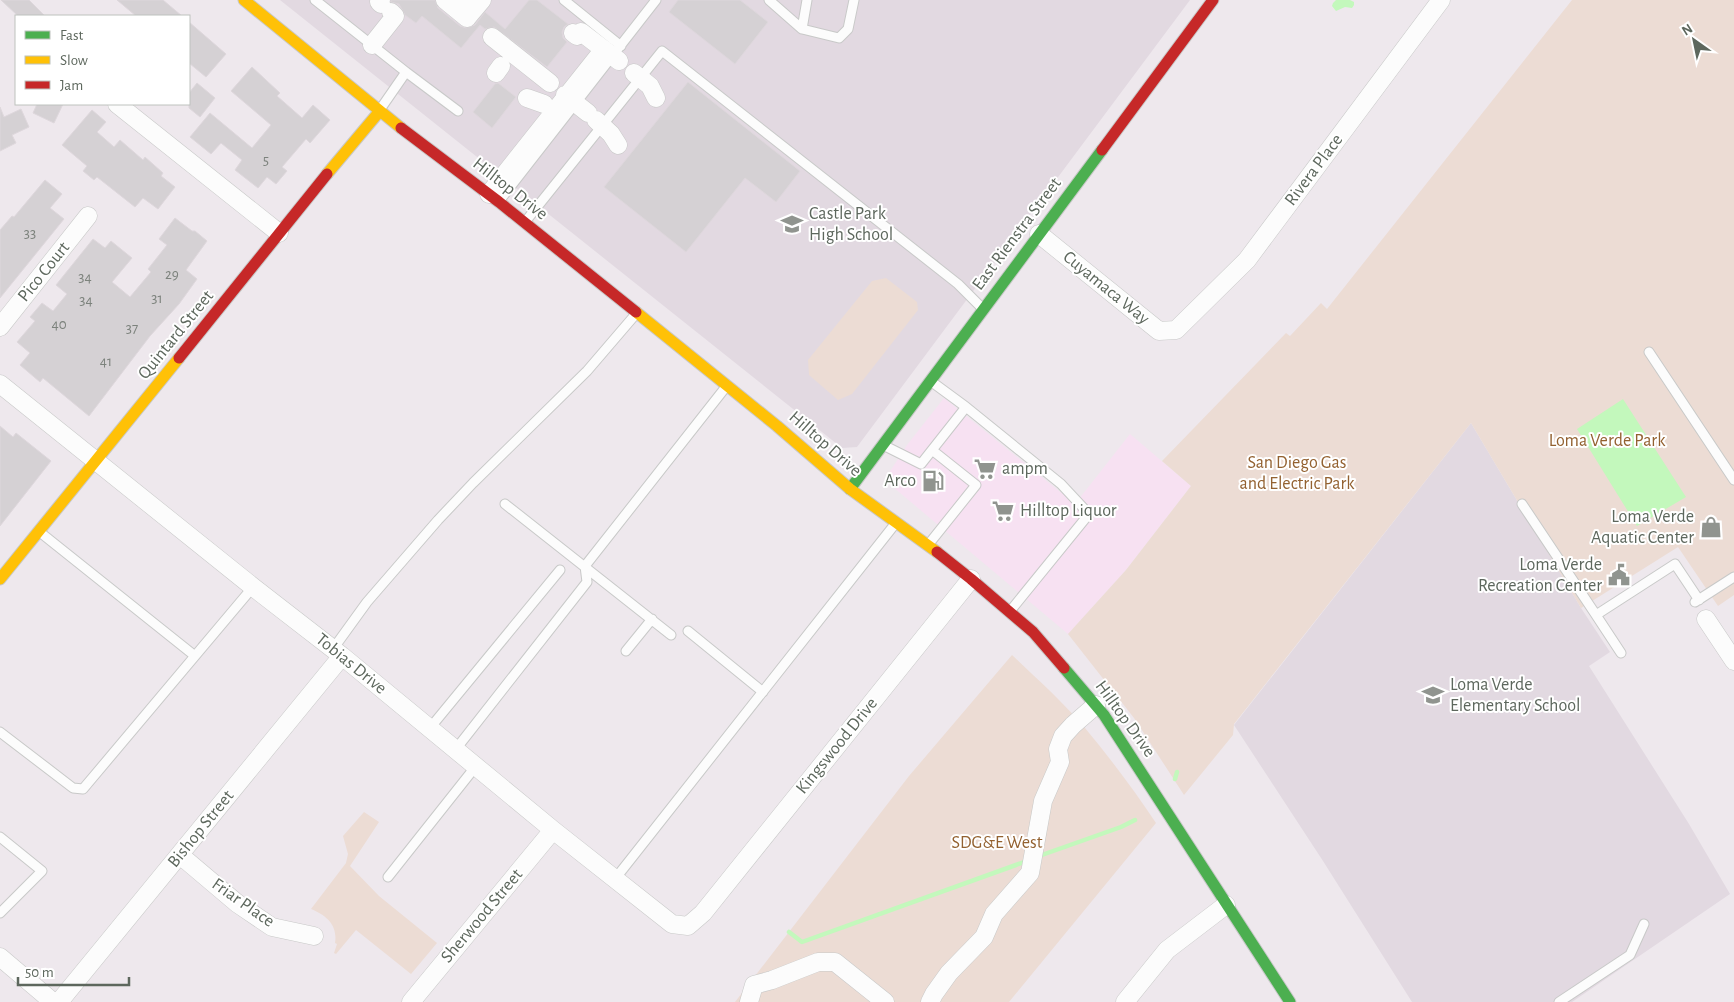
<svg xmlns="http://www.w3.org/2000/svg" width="1734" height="1002" font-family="'Alegreya Sans',sans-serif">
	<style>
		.commercial { fill: #f7e1f2 }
		.education { fill: #e2d9e1 }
		.green { fill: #ecdcd4 }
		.water { fill: #c3f8bc }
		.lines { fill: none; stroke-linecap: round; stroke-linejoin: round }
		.stream { stroke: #c3f8bc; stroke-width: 4.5 }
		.building { fill: #d5d1d4; stroke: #ded7dc }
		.lane-casing { stroke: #c8c9c8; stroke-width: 11 }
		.street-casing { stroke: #c8c9c8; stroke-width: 19 }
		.fast-casing { stroke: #c8c9c8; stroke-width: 13 }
		.slow-casing { stroke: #c8c9c8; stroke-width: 13 }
		.jam-casing { stroke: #c8c9c8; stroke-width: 13 }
		.lane { stroke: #fcfcfc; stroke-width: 9 }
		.street { stroke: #fcfcfc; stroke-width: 18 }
		.fast { stroke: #4caf50; stroke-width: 11 }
		.slow { stroke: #ffc107; stroke-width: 11 }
		.jam { stroke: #c62828; stroke-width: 11 }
		.labels { text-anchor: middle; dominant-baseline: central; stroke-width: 4; stroke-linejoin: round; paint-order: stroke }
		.number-label { font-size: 15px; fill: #7c827c }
		.street-label { font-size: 18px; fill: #5d675d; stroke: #fff }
		.poi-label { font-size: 18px; fill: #5d675d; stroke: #fff; text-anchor: start }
		.park-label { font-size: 18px; fill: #936130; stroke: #fff }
	</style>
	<rect width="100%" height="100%" fill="#eee8ed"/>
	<path class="commercial" d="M944,398L1075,504L1130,434L1191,486L1126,570L1068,634L893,487L889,481V473L907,445Z"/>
	<path class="education" d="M280,0H1190L857,447L842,448Z
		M1471,423L1581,608L1610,652L1589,666L1689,824L1730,894L1572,1002H1412L1323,861L1234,725Z"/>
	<path class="green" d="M1572,0H1734V595L1718,606L1678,547L1581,608L1471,423L1234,724L1233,735L1184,795L1134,718L1068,634L1126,570L1191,486L1162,461L1286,333L1290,336L1321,303L1327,309Z
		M886,278L917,302L918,310L852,394L838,400L809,375L808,360L872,281Z
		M1012,655C1037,679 1063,702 1085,728C1110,758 1134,790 1156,823L1009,1002H735L909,776Z
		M364,812L379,822L350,866L379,896L437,943L411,974L356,930L336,954L334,953L337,944L335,943C338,925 326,915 311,909L346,863L348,854L343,836Z"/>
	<path class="water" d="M1336,0H1350L1354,2V5L1352,8L1345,7L1336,11L1332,6L1333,3Z
		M1623,399L1686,497L1637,526L1577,429Z"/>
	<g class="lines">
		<path class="stream" d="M1175,779L1177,772
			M1039,856L1121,827L1135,820
			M789,932L802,942L1027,861"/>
	</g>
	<path class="building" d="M1,0H29L45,16H18Z
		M117,0H163L182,16H136Z
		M391,0H435L438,8L460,26L466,28L475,25L485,12L505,29L529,0H537L568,24L564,27L562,32L563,38L567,42L547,67L494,27L485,29L480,25L461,48L422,16L416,23L405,15L399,4L391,2Z
		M678,0H740L768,22L735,64L669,12Z
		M189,22L226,54L206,77L189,63Z
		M252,67L280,93L277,96L302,118L313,105L330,120L310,143L306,139L282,167L287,171L276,184L267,177L258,188L235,170L242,160L221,143L211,154L190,137L210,113L252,148L271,125L231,91Z
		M688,82L800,171L776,202L745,178L686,252L604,187Z
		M197,83L215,98L200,117L189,108V93Z
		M498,83L516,97L492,128L473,112L495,84Z
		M37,104H63L54,123L33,113Z
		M0,107L4,117L21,109L29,127L12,135L16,143L0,151Z
		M92,110L106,122L97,132L114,147L120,140L143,160L145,157L163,173L161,176L175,187L158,209L143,198L135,207L97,177L94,180L83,171L87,166L62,145Z
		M45,180L62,194L50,208L64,219L0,298V230L12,216L14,217Z
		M175,218L192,231H195L207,241L186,270L197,279L179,304L150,336L89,416L43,378L40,382L20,365L30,353L17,342L35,321L30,317L42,303L53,311L67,294L56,285L93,239L105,248L111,241L132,258L112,282L130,297L151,272L148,269L167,245L159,239Z
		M0,426L13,437L16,433L51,461L0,526Z"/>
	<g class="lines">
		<g class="lane-casing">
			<path id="lane" d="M315,0L406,72
				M564,0L621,46
				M769,0L802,29L807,0
				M802,29L839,38L848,29L854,0
				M379,111L406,72L458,111
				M500,200L656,0
				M525,222L662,51L958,284L982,308
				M1649,352L1734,480
				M932,382L966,407L1061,484L1089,514L1011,610
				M885,446L921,464L966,407
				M505,504L671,635
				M1522,504L1596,615
				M41,533L195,656
				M928,545L976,485L932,450
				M1695,602L1734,577
				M688,631L763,692
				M333,649L367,602L438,520L473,483L587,371L635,315
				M626,651L652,619
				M1621,653L1596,615L1675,564L1699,600
				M430,728L560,570
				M0,732L73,788L83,789L253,587
				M456,749L587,582L585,566L725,388
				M0,837L42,871L0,913
				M388,877L476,766
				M615,879L895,524
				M1559,1002L1630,955L1644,924"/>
		</g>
		<g class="street-casing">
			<path id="street" d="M445,0L467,18L471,13
				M467,0L471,13L482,0
				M381,4L379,2L381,0
				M573,33L577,36L581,32L619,61
				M492,37L550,83
				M372,45L395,16L391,12
				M496,73L501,66
				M634,73L650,86L656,98
				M565,95L588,113
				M527,98L544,104
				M117,104L279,233
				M596,120L611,134L618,145
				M489,194L604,49
				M1039,234L1159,331L1176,330L1247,260L1441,0
				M0,327L88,216
				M0,384L253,587L342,656L553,830L672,924L688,926L703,913L971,579
				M1706,619L1734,661
				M180,855L238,904L272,927L314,936
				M0,957L53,1002
				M59,1002L342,656
				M411,1002L553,830
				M749,1002L754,985L772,980L818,962H835L885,1002
				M930,1002L934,994L949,973L984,937L994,914L1030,873L1043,801L1060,762L1058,749L1063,736L1073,725L1096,705
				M1125,1002L1167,950L1226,905"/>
		</g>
		<g class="fast-casing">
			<path id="fast" d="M850,489L1102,150
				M1064,668L1104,715L1290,1002"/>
		</g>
		<g class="slow-casing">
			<path id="slow" d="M244,0L401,128
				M327,174L379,112
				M636,312L777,426L850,489L937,552
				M0,579L179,358"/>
		</g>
		<g class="jam-casing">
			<path id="jam" d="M401,128L499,202L636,312
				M1102,150L1213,0
				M179,358L327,174
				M937,552L971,579L1033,632L1064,668"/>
		</g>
		<use href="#lane" class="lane"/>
		<use href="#street" class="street"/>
		<use href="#fast" class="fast"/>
		<use href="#slow" class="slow"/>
		<use href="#jam" class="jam"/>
	</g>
	<defs>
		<g id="school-bare" transform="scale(1.725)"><path d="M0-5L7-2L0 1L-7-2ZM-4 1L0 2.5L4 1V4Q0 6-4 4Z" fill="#90948f" stroke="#fff" stroke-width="2.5" paint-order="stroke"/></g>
		<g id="supermarket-bare" transform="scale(1.725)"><path d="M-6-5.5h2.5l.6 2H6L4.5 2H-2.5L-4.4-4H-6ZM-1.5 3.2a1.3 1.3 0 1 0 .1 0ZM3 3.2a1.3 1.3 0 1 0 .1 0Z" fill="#90948f" stroke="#fff" stroke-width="2.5" paint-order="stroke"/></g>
		<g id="fuel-bare" transform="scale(1.725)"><path d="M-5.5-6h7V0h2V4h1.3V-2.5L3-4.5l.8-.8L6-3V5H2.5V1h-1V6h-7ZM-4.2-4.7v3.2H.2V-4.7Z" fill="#90948f" stroke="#fff" stroke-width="2.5" paint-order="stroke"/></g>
		<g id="shop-bare" transform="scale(1.725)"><path d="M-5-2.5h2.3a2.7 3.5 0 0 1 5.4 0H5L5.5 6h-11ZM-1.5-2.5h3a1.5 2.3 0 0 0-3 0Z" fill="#90948f" stroke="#fff" stroke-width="2.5" paint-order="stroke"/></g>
		<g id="civic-bare" transform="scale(1.725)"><path d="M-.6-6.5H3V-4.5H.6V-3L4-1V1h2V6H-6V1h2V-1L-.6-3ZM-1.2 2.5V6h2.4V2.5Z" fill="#90948f" stroke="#fff" stroke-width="2.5" paint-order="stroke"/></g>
	</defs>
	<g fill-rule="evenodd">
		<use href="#school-bare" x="792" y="224"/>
		<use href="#supermarket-bare" x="985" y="469"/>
		<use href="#fuel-bare" x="933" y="481"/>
		<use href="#supermarket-bare" x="1003" y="511"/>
		<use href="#shop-bare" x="1711" y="527"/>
		<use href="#civic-bare" x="1619" y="575"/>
		<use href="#school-bare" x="1433" y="695"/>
	</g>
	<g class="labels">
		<g class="number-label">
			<text x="266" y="160">5</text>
			<text x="30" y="233">33</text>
			<text x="172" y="274">29</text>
			<text x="85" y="277">34</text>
			<text x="157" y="298">31</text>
			<text x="86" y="300">34</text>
			<text x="59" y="324">40</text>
			<text x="132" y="328">37</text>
			<text x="106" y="361">41</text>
		</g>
		<g class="street-label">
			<text transform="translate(1314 170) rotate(-53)">Rivera Place</text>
			<text transform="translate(510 189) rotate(38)">Hilltop Drive</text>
			<text transform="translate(1017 234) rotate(-53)">East Rienstra Street</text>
			<text transform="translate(44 272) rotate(-51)">Pico Court</text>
			<text transform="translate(1106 288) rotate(39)">Cuyamaca Way</text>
			<text transform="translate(176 335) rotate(-51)">Quintard Street</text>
			<text transform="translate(825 444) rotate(41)">Hilltop Drive</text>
			<text transform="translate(351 664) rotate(39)">Tobias Drive</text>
			<text transform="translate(1125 719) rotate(54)">Hilltop Drive</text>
			<text transform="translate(837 746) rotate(-51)">Kingswood Drive</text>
			<text transform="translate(201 829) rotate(-51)">Bishop Street</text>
			<text transform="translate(243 903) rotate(35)">Friar Place</text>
			<text transform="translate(482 916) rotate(-50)">Sherwood Street</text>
		</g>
		<g class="poi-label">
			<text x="809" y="214">Castle Park<tspan x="809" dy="21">High School</tspan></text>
			<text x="1002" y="469">ampm</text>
			<text x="916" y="481" text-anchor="end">Arco</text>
			<text x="1020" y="511">Hilltop Liquor</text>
			<text x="1694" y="517" text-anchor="end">Loma Verde<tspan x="1694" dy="21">Aquatic Center</tspan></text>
			<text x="1602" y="565" text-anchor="end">Loma Verde<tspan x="1602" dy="21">Recreation Center</tspan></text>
			<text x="1450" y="685">Loma Verde<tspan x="1450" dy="21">Elementary School</tspan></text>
		</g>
		<g class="park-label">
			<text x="1607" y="441">Loma Verde Park</text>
			<text x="1297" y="463">San Diego Gas<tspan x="1297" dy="21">and Electric Park</tspan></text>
			<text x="997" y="843">SDG&amp;E West</text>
		</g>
	</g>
	<rect x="15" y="15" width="175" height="90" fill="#ffffff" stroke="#bec2be"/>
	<rect x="25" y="31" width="25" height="8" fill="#4caf50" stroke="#bec2be"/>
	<text x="60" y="40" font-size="15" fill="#5d675d">Fast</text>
	<rect x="25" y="56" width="25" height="8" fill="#ffc107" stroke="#bec2be"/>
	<text x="60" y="65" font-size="15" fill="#5d675d">Slow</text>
	<rect x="25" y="81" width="25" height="8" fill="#c62828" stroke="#bec2be"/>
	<text x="60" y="90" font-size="15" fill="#5d675d">Jam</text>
	<g transform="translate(1694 40) rotate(327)" stroke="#ffffff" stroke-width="4" paint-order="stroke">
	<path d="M0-4L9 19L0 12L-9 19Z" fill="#5d675d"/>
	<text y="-8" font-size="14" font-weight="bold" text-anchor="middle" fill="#5d675d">N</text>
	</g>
	<path d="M18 977v8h111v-8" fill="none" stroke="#5d675d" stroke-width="2.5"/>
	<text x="25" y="977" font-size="15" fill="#5d675d" stroke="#ffffff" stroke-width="4" paint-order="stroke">50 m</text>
</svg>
